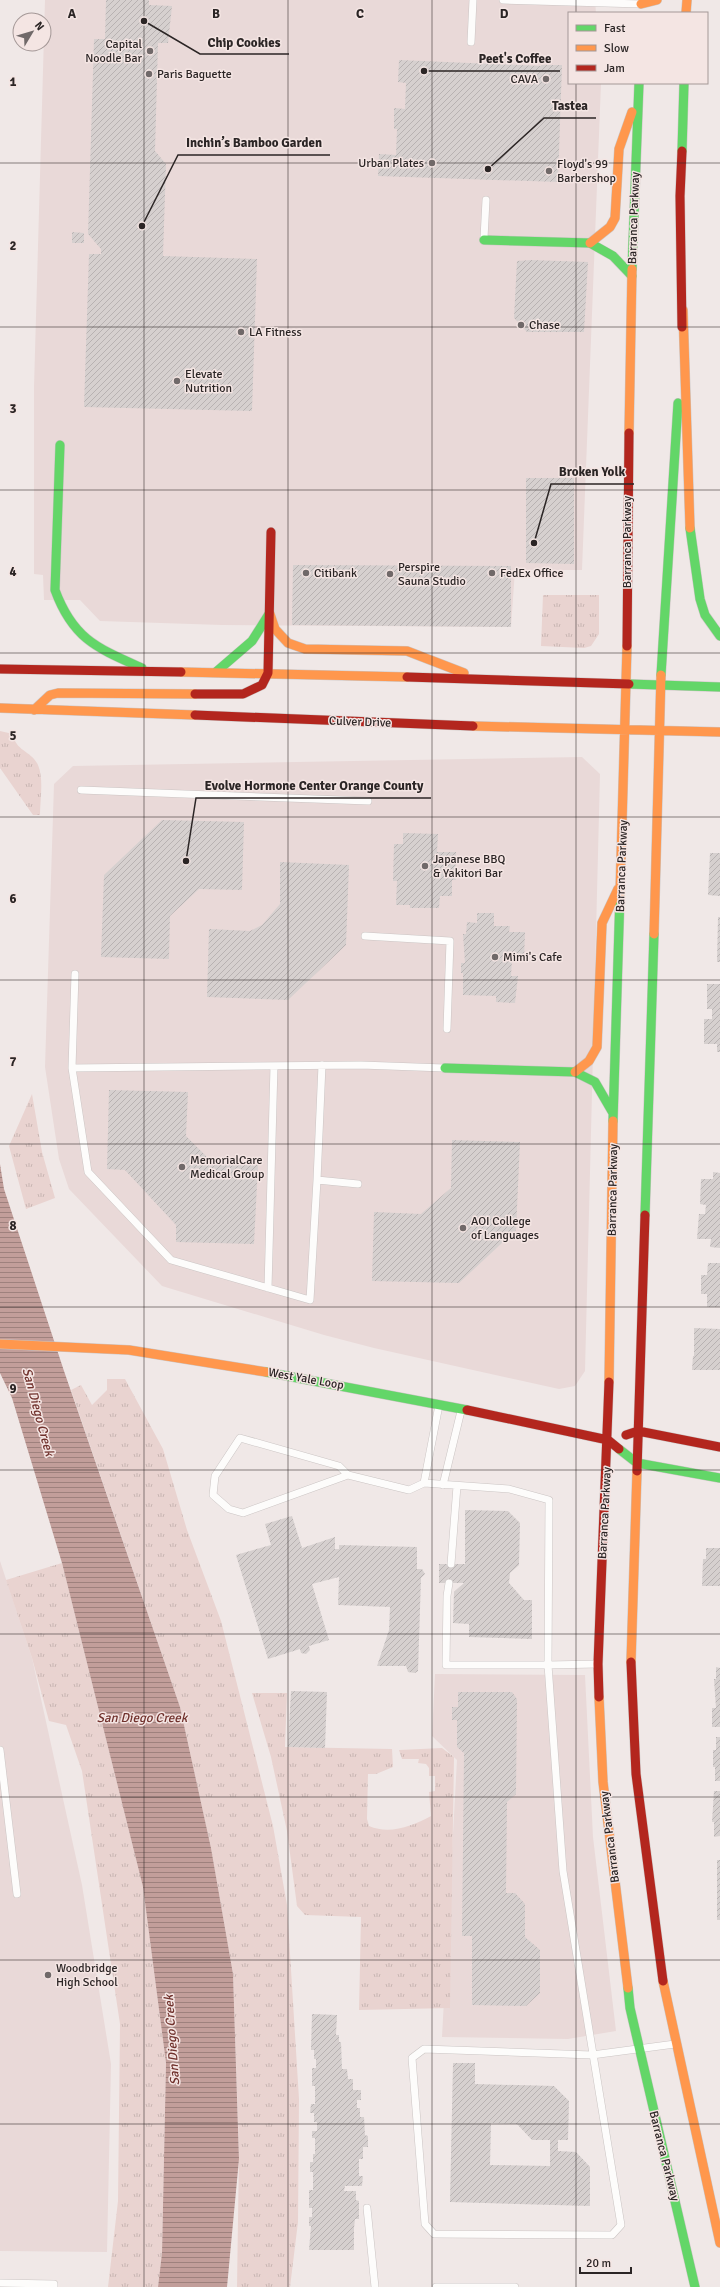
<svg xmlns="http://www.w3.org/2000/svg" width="720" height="2287" font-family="Signika,sans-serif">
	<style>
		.built { fill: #e9d9d8 }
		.grass { fill: url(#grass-tufts) }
		.water { fill: url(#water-rules) }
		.building { fill: url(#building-hatch); fill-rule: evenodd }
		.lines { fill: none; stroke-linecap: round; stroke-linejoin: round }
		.lane-casing { stroke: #cbc5c4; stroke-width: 8 }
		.fast-casing { stroke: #cbc5c4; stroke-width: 10 }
		.slow-casing { stroke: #cbc5c4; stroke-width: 10 }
		.jam-casing { stroke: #cbc5c4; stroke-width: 10 }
		.lane { stroke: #fdfcfb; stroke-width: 7 }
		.fast { stroke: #63d668; stroke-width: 9 }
		.slow { stroke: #ff974d; stroke-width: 9 }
		.jam { stroke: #b3261e; stroke-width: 9 }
		.grid { fill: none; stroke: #2b2525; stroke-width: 1; stroke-opacity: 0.55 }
		.poi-dot { fill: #706969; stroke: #f4e5e3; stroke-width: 1.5 }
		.labels { text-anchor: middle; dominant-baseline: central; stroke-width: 3; stroke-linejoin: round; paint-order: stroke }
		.poi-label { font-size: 12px; fill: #2b2525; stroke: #f4e5e3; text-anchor: start }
		.street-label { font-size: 12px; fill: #2b2525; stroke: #f4e5e3 }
		.water-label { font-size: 13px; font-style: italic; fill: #70312c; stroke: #f4e5e3 }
		.grid-label { font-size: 13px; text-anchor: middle; font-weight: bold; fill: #2b2525; stroke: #f4e5e3; stroke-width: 3; stroke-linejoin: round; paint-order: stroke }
		.leader { fill: none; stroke: #2b2525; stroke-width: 1.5 }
		.callout-dot { fill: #2b2525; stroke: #f4e5e3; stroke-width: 1.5 }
		.callout-label { font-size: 13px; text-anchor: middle; font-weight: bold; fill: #2b2525; stroke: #f4e5e3; stroke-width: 3; stroke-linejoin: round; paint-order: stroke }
	</style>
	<defs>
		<pattern id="grass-tufts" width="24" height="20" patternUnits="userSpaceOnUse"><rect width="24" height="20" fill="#e9d3d0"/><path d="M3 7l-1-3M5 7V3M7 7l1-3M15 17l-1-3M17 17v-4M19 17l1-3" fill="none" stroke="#c8b5b2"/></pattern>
		<pattern id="water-rules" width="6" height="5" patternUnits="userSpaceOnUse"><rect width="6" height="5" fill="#c29e9a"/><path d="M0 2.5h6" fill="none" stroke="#9e817d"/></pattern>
		<pattern id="building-hatch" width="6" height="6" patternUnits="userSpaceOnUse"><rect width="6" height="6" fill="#d6d0cf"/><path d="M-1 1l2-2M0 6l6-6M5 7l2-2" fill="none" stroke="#b8b2b2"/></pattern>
	</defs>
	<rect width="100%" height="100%" fill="#f0e8e7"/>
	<path class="built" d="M45,0H595L596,13H569V83H601L582,570H515L511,627L222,625L100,621L80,600H44L43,575L34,574V387Z
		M582,757L600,774L585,1371L575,1386L559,1389L374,1348L324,1335L162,1286L69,1189L59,1159L45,1067L54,784L73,766Z
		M0,1561L32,1658L82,1885L111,2064L107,2252L0,2251Z
		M435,1674L585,1675L593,1837L616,2031L568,2039L442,2037L457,1760L432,1736Z"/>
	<path class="grass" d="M543,595H599V634L591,646L584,648L541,646Z
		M0,731L13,734C15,751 32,751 38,765C44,779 40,800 40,815H33L0,768Z
		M32,1094L42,1152L55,1198L26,1209L9,1146Z
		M107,1379H125L163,1449L187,1530L221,1621L273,1826L287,1905L299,2099L298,2222L290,2287H237L239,2152L233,1974L211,1848L180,1707L71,1390L81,1385L92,1405L107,1390Z
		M62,1563L143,1887L166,2063L162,2253L158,2287H108L118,2201L120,2024L82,1771L66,1725L49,1721L32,1658L6,1580Z
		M252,1693H287L285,1747L392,1749L393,1767L376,1774H368L367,1819L369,1826C390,1835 412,1826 431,1816L429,1792L435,1791V1776H429V1768L426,1764L418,1763L419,1759H402L399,1750L442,1748L454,1757L450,2008L359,2010L361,1917L305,1915L297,1906L287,1831L271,1757Z"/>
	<path class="water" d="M0,1164L4,1189L64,1371L180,1707L211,1848L233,1974L239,2159L227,2287H158L162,2253L166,2063L143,1887L62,1563L12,1398L0,1373Z"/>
	<path class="building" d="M106,0H149V5L172,6L168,43H158L155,151L166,164L163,256L257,259L252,411L84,407L89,254H101V249L88,234L94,39H105Z
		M399,60L541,66V65H562L558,182L378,176L379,154L396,155L397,129H394V108L405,109L406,83L398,82Z
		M72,232L84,233V243H72Z
		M531,260L588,262L584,332H527L514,318L517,261Z
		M526,478H574V564L526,563Z
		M293,565L511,566V627L292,625Z
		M162,820L244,822L242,890L199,889L170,916L169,959L101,957L104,875Z
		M403,833L438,834L437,852H456V880H452V896H440L439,908H410V905H396L397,881H393L394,844H403Z
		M710,853H720V896L708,895Z
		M280,862L349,865L346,945L288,1000L207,997L209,929L250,931L262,925L280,904Z
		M477,913H494V926H510L509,932H525L524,960L512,959L511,976H518L515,1003L496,1002V996L463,995V973H461V963H465L463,934H466L467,922L477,923Z
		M718,917H720V962H717Z
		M707,984H720V1052H717V1044H704V1019H712V1009H707Z
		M109,1090L188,1092L186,1136L214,1164L258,1165L254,1244L176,1242V1225L125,1170L107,1169Z
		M452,1140L520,1142L516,1230L459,1283L372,1281L374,1212L421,1214L451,1188Z
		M713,1172L720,1173V1248L710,1247L711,1239H697L699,1214H705L706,1205L700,1204L701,1179H713Z
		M708,1263H720V1307H707V1294H701V1275H707Z
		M694,1328L720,1329V1370H692L693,1356H694Z
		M465,1510L508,1511L520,1523L519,1565L510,1573L509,1583L524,1600H532V1639L469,1637V1624L453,1623L454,1592L464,1583H439V1564H465Z
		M292,1516L302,1548L335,1537V1549H339V1545L417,1547V1569H422L425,1574L421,1578L418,1671L415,1673L408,1672L406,1666H377L389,1630L390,1607L338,1605L339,1577L312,1584L329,1640L309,1646L310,1650L306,1654L301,1653L300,1649L268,1659L236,1555L271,1545L265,1524Z
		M706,1548H720V1586H702L703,1559H706Z
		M716,1667L720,1668V1727H712V1708H716L714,1679H716Z
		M291,1691L327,1692L325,1748L288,1747Z
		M458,1692H512L517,1699L516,1794L507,1802L506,1893H515L525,1904V1937L540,1950V1993L526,2006L472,2005V1936H462L464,1753L457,1747V1720H452V1707H458Z
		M716,1737H720V1781H715V1767H713V1750H716Z
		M714,1791H720V1836L714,1837V1822H712Z
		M717,1860H720V1920H717Z
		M312,2014L337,2015L336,2035H339V2042H341L342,2069H347L348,2079H353V2090H361V2100H357V2108H360V2117H364L365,2135L368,2136V2147H363V2159H359V2176H363L362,2186H345L344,2191H356V2200L359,2201V2219H355L354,2228V2250H309L311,2226H309V2217H312V2208H309V2190H313V2172H310V2162H313V2154H315V2138H312V2131H317V2122H314V2113H310L311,2104H315V2086H312V2068H316V2059H314V2050H311Z
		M453,2063H475V2084L554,2086L569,2101L568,2140H558V2151L576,2152L590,2167V2206L450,2202ZM491,2123L517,2124L532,2140H550V2166L490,2165Z"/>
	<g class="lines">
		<g class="lane-casing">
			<path id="lane" d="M503,0L641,4
				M471,42L473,0
				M484,238L486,200
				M81,790L368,801
				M365,936L450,941L447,1029
				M75,974L72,1068L88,1172L171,1260L310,1300L317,1180L358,1184
				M72,1068L361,1065L444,1068
				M317,1180L322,1065
				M268,1288L274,1066
				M348,1475L339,1466L240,1438L215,1476L213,1495L229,1509L243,1513L348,1475L409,1490L424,1483L509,1489L549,1500L548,1665H446L447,1596L449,1583
				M424,1483L439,1405
				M443,1485L461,1411
				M451,1564L457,1486
				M597,1664L548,1665L563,1871L621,2225L612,2235L434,2234L425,2224L412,2058L424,2049L592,2055L675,2044
				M0,1750L17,1894
				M367,2208L375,2287
				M0,2283L54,2284V2287
				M436,2287H515"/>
		</g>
		<g class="fast-casing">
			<path id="fast" d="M682,151L684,83
				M484,240L590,243L613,256L632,276
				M632,269L639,83
				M60,445L55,590C73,639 97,648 142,668
				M690,528L700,599L705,615L720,636
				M216,672L252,641L269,614
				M661,675L678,403
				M629,684L720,687
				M445,1068L575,1072L595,1082L613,1113
				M613,1121L620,894
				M645,1215L654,934
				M266,1372L467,1410
				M619,1449L637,1463L720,1478
				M628,1988L630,2008L695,2287"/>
		</g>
		<g class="slow-casing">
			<path id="slow" d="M641,4L657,0
				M686,13L687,0
				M590,243L610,227L615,218L619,149L632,112
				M683,310L690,528
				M629,433L632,269
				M270,614L275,629L288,643L305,649L407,651L464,673
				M181,672L407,677
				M0,708L195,715
				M34,710L50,695L58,693L195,694
				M473,726L720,732
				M620,894L627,646
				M654,934L661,675
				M575,1072L589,1061L597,1047L602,923L618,889
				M0,1344L129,1350L266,1372
				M609,1382L613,1121
				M631,1662L637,1471
				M599,1697L603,1782L628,1988
				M663,1981L720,2243"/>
		</g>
		<g class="jam-casing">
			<path id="jam" d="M682,151L680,196L682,327
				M627,646L629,433
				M0,669L181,672
				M407,677L629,684
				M195,694H243L262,685L268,673L271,532
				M195,715L473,726
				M467,1410L608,1440L619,1449
				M626,1435L638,1431L720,1447
				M637,1471L645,1215
				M631,1662L636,1774L663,1981
				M599,1697L598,1664L609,1382"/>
		</g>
		<use href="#lane" class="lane"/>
		<use href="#fast" class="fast"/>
		<use href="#slow" class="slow"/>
		<use href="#jam" class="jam"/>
	</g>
	<path class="grid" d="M144,0V2287M288,0V2287M432,0V2287M576,0V13M576,83V2287M0,163H720M0,327H720M0,490H720M0,653H720M0,817H720M0,980H720M0,1144H720M0,1307H720M0,1470H720M0,1634H720M0,1797H720M0,1960H720M0,2124H720"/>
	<g class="poi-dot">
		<circle cx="150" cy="51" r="4"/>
		<circle cx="149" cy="74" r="4"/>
		<circle cx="546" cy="79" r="4"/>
		<circle cx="432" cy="163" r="4"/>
		<circle cx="549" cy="171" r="4"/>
		<circle cx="521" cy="325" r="4"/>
		<circle cx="241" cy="332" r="4"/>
		<circle cx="177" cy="381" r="4"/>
		<circle cx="306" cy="573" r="4"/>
		<circle cx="492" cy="573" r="4"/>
		<circle cx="390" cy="574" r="4"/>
		<circle cx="425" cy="866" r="4"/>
		<circle cx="495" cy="957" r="4"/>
		<circle cx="182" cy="1167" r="4"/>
		<circle cx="463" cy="1228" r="4"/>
		<circle cx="48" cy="1975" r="4"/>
	</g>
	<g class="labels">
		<g class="poi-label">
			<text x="142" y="44" text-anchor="end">Capital<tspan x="142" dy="14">Noodle Bar</tspan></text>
			<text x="157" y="74">Paris Baguette</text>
			<text x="538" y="79" text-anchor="end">CAVA</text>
			<text x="424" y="163" text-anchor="end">Urban Plates</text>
			<text x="557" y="164">Floyd's 99<tspan x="557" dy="14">Barbershop</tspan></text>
			<text x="529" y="325">Chase</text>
			<text x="249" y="332">LA Fitness</text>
			<text x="185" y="374">Elevate<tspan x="185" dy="14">Nutrition</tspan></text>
			<text x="398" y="567">Perspire<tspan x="398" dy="14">Sauna Studio</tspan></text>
			<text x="314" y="573">Citibank</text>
			<text x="500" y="573">FedEx Office</text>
			<text x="433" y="859">Japanese BBQ<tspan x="433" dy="14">&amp; Yakitori Bar</tspan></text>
			<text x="503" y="957">Mimi's Cafe</text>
			<text x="190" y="1160">MemorialCare<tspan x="190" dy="14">Medical Group</tspan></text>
			<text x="471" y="1221">AOI College<tspan x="471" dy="14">of Languages</tspan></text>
			<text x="56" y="1968">Woodbridge<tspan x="56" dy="14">High School</tspan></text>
		</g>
		<g class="street-label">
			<text transform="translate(634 218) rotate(-88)">Barranca Parkway</text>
			<text transform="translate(627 542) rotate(-90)">Barranca Parkway</text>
			<text transform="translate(360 722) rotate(2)">Culver Drive</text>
			<text transform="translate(622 866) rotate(-88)">Barranca Parkway</text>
			<text transform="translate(613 1190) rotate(-89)">Barranca Parkway</text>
			<text transform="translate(306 1379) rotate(10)">West Yale Loop</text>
			<text transform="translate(605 1513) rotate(-87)">Barranca Parkway</text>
			<text transform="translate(610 1837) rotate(-97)">Barranca Parkway</text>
			<text transform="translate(664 2156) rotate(76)">Barranca Parkway</text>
		</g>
		<g class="water-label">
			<text transform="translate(38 1412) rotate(75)">San Diego Creek</text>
			<text x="142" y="1718">San Diego Creek</text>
			<text transform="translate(172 2040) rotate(-94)">San Diego Creek</text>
		</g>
	</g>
	<g class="grid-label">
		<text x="72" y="18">A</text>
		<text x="216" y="18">B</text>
		<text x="360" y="18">C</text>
		<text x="504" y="18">D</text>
		<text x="13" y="86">1</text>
		<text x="13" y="250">2</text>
		<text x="13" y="413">3</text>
		<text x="13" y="576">4</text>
		<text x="13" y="740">5</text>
		<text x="13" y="903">6</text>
		<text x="13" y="1066">7</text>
		<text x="13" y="1230">8</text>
		<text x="13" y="1393">9</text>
	</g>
	<path class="leader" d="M144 21L200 54H289M424 71L471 71H560M488 169L544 118H596M142 226L178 155H330M534 543L551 484H634M186 861L196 798H431"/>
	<g class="callout-dot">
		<circle cx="144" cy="21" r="4"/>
		<circle cx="424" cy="71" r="4"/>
		<circle cx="488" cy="169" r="4"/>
		<circle cx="142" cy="226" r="4"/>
		<circle cx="534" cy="543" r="4"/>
		<circle cx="186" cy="861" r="4"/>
	</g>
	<g class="callout-label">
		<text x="244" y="47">Chip Cookies</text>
		<text x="515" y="63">Peet's Coffee</text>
		<text x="570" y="110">Tastea</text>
		<text x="254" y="147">Inchin’s Bamboo Garden</text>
		<text x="592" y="476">Broken Yolk</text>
		<text x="314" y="790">Evolve Hormone Center Orange County</text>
	</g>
	<rect x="568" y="12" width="140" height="72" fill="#f4e5e3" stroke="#a49897"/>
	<rect x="576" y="25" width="20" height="6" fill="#63d668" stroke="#a49897"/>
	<text x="604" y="32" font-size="12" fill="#2b2525">Fast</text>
	<rect x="576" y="45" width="20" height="6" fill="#ff974d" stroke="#a49897"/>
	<text x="604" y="52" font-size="12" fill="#2b2525">Slow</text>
	<rect x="576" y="65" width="20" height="6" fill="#b3261e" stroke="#a49897"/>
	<text x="604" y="72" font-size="12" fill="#2b2525">Jam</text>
	<g transform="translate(32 32) rotate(52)"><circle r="19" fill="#f4e5e3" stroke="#a49897"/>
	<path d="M0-3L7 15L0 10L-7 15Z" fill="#706969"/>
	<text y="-6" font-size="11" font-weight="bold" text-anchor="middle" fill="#2b2525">N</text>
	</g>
	<path d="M580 2267v6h51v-6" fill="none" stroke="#2b2525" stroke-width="2"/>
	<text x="586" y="2267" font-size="12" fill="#2b2525" stroke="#f4e5e3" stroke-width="3" paint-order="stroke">20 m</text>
</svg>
